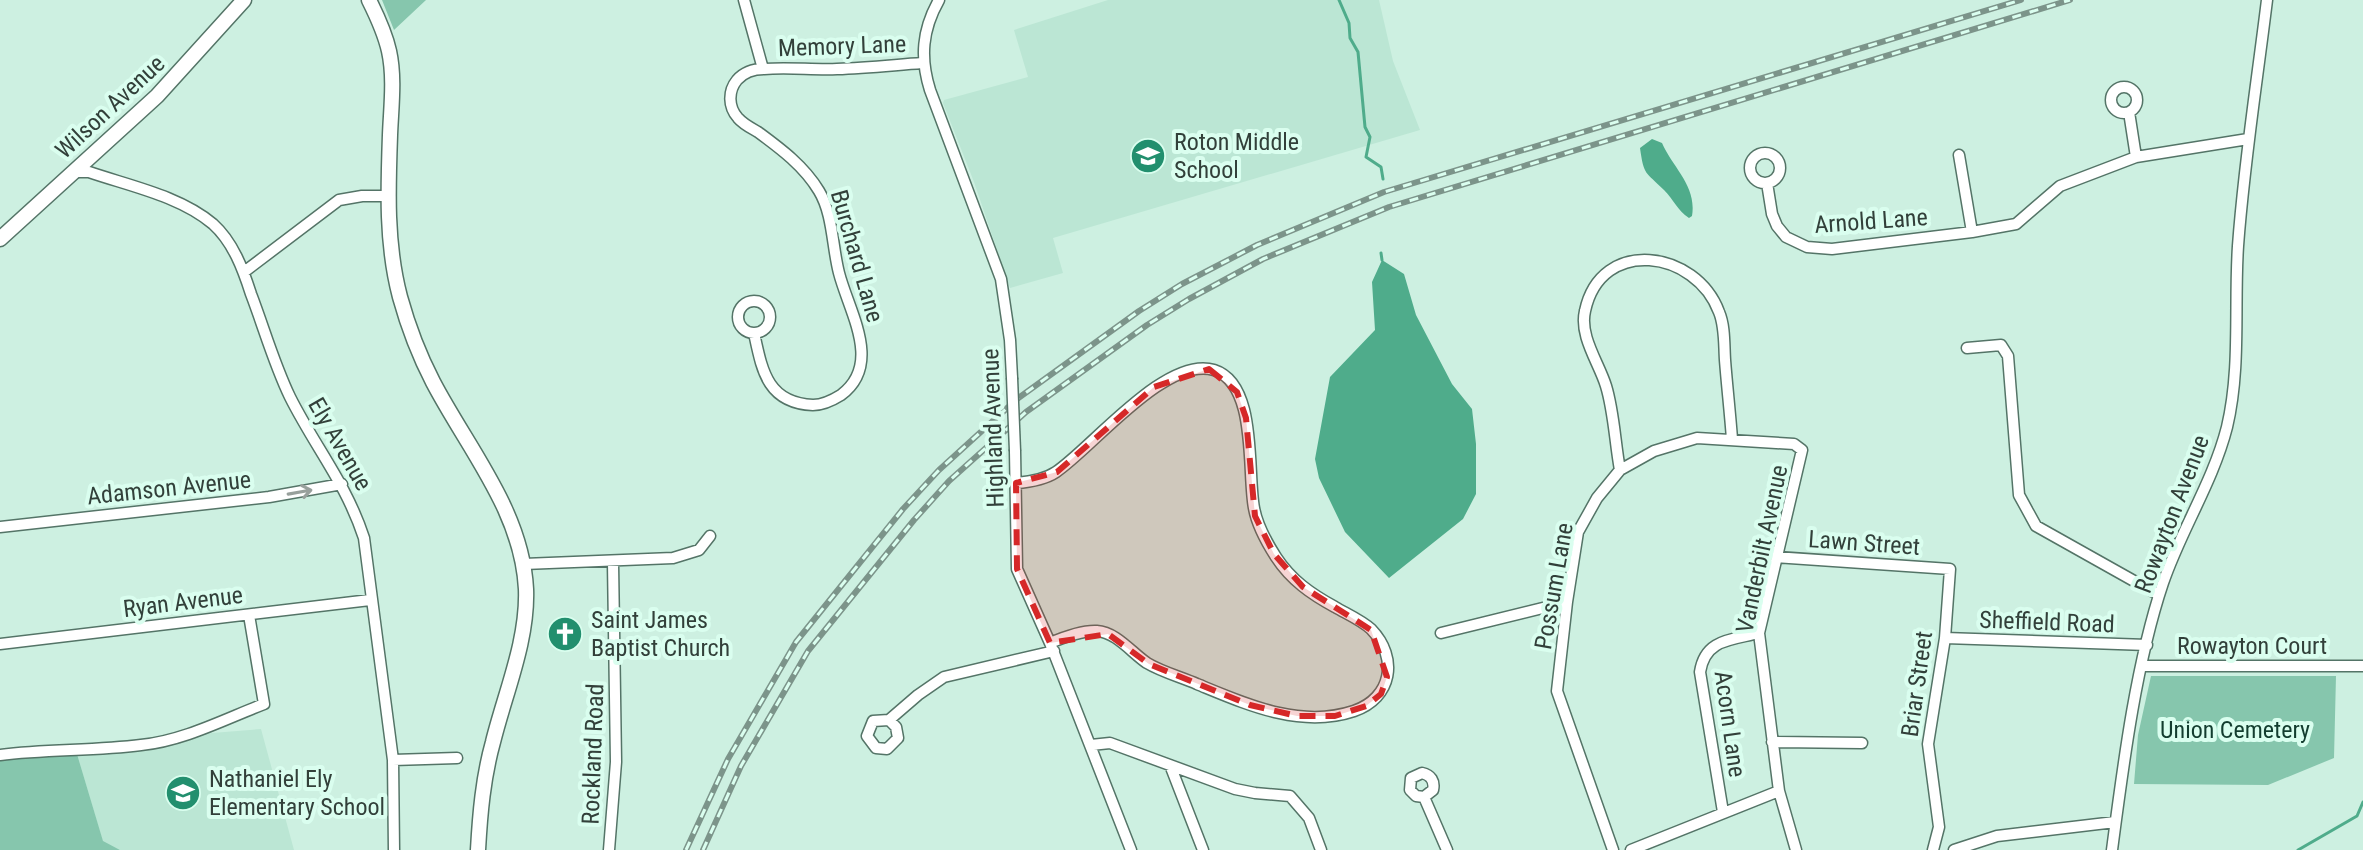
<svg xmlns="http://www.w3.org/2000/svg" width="2363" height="850" font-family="'Roboto Condensed',sans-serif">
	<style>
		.built { fill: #bbe6d4 }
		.green { fill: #86c6ad }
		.water { fill: #4fac8b }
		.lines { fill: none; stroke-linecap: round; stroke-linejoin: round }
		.stream { stroke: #4fac8b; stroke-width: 3 }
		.minor-casing { stroke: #547467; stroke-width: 13 }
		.major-casing { stroke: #547467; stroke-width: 17 }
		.minor { stroke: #fff; stroke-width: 10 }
		.major { stroke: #fff; stroke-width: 14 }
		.rail-casing { stroke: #7c948a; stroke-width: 6 }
		.rail { stroke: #dafeef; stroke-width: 3; stroke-dasharray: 9; stroke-linecap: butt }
		.minor-bridge-casing { stroke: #547467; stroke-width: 13; stroke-linecap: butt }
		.minor-bridge { stroke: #fff; stroke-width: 10 }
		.oneway { stroke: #98a09c }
		.marked { fill: #d62828; fill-opacity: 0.2; stroke: #d62828; stroke-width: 6; stroke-dasharray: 16 10; stroke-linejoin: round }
		.labels { text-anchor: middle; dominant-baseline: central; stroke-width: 8; stroke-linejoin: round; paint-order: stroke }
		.street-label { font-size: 24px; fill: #32403a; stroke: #dafeef }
		.poi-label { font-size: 24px; fill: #32403a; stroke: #dafeef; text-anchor: start }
		.park-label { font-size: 24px; fill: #133d2f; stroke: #dafeef }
	</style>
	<rect width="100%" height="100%" fill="#cdf0e1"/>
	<path class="built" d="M1108,0H1379L1393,61L1420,130L1053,238L1063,273L1010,288L974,182L943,103L944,100L1028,77L1014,30Z
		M261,729L294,850H120L103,842L74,744Z"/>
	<path class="green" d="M382,0H426L394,30Z
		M2151,676H2336L2334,758L2268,785L2134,784L2138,735Z
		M74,744L103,841L120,850H0V751Z"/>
	<path class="water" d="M1652,139L1662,143C1673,168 1697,186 1692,216L1689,218C1677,210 1674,200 1664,190C1645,171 1644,176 1640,148Z
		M1382,260L1404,274L1416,315L1452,384L1472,409L1476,444V494L1463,519L1389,578L1345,532L1319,478L1315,459L1330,377L1375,330L1372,282Z"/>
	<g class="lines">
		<path class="stream" d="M1339,0L1349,23L1350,38L1358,52L1365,127L1370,137L1366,157L1381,167L1383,179
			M1381,253L1382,260
			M2298,850L2357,816L2363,802"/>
		<g class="minor-casing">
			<path id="minor" d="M744,0L763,69
				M939,0C922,30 920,58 930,90L1001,279L1010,340L1012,378
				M2111 100a13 13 0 1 1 26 0a13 13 0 1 1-26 0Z
				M2129,112L2136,157
				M1750 168a15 15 0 1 1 30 0a15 15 0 1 1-30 0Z
				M1959,155L1972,232
				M74,172H89C130,186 180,196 213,224C233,242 243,269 251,294C264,328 274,364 290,397C315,447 346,483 364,538L393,760L394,850
				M1767,183L1772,214L1777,226L1786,237L1807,247L1832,249L1972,232L2016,224L2060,186L2136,157L2248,139
				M244,272L339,200L362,196H388
				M738 317a16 16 0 1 1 32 0a16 16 0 1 1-32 0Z
				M754,333C762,370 767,403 813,405C822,405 833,400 841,395C883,364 849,312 839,273C832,246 833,214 819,191C804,166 781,149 758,132C751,128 743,124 738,118C728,107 728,91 737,80C744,72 754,69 764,69C788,67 813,70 837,69C866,68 894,65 922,63
				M1967,348L2001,345L2008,356L2019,495L2036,526L2159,595
				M1015,451L1017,569L1050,643L1131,850
				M1620,470C1615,443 1614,412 1606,386C1599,363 1579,336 1585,311C1601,236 1696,250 1719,312C1725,326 1724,344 1725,360C1727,386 1730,412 1732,439
				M1016,483C1029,482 1044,480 1056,472C1092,448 1166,355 1214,370C1258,384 1247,472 1254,508C1257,525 1267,543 1276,557C1291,580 1311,594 1335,607C1347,614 1361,620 1371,629C1399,658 1392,698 1354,711C1300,729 1246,704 1197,684C1181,677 1162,672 1147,663C1132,653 1116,632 1097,631C1082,630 1064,637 1050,643
				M0,527L269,497L342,484
				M1776,557L1950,569L1945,638L1928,744L1939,827L1933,850
				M524,564L673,558L699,550L710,536
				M1441,633L1567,602
				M1945,638L2147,645
				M0,644L370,600
				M2142,666H2363
				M889,720L896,727L898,738L887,749L876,748L867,736L873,721L889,720L918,695L944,677L1054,651
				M1772,742L1862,743
				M1091,745L1110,743L1235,789L1255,793L1290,796L1309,818L1321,850
				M0,755C47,749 94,751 141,745C183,741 225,719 264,704L249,615
				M393,760L457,758
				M1170,765L1203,850
				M1424,797L1433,790C1435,781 1431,775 1422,773L1411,778L1410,790L1416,796L1424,797L1447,850
				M1723,812L1700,672C1705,639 1731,640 1759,633
				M609,850L616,762L613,563
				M1613,850L1557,691L1567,602L1578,532L1597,498L1620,470L1654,451L1697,438L1794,444L1802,450L1759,633L1779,791L1796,850
				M1631,850L1779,791
				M1954,850L1997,836L2115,822
				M2112,850C2123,766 2136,663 2163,583C2181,530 2213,482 2227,427C2241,368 2234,306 2238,246C2244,163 2257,82 2267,0"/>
		</g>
		<g class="major-casing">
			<path id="major" d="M369,0C377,16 385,33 389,51C395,78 391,108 390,135C388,190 386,244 400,297C408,326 419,355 433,382C468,449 522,511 526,589C528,641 505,693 493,742C483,778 480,814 478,850
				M0,239L157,96L244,0"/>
		</g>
		<use href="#minor" class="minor"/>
		<use href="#major" class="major"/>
		<g class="rail-casing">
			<path id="rail" d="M686,850L728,759L796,642L903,509L939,470L1017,399L1139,311L1182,284L1257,245L1384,192L2021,0
				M703,850L741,766L808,651L914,520L949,481L1026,412L1147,325L1189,299L1263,259L1389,207L2070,0"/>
		</g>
		<use href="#rail" class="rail"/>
		<g class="minor-bridge-casing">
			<path id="minor-bridge" d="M1012,378L1015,451"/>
		</g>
		<use href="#minor-bridge" class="minor-bridge"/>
	</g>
	<defs><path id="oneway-shaft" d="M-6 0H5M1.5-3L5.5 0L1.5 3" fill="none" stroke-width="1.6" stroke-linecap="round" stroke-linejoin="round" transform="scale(2)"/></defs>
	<use class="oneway" href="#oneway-shaft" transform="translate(300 492) rotate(-10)"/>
	<path class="marked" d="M1209,369L1237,392L1246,418L1255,516L1274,554L1303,587L1371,630L1387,677L1381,694L1366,706L1335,716H1297L1250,705L1149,664L1108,634L1050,643L1017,569L1016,483L1057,472L1154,387Z"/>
	<defs>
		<g id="school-disc" transform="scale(1.8)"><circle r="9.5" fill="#228f6e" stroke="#dafeef"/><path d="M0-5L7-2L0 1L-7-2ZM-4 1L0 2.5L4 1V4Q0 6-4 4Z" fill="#fff"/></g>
		<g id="church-disc" transform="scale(1.8)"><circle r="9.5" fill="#228f6e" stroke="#dafeef"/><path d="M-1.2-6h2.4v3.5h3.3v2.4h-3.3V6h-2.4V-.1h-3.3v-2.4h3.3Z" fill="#fff"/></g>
	</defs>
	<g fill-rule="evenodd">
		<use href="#school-disc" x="1148" y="156"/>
		<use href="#church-disc" x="565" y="634"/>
		<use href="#school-disc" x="183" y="793"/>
	</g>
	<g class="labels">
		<g class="street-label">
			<text transform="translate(842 46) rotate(-2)">Memory Lane</text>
			<text transform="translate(110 107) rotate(-43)">Wilson Avenue</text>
			<text transform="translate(1871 221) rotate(-4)">Arnold Lane</text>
			<text transform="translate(857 256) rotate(74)">Burchard Lane</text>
			<text transform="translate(993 428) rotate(-92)">Highland Avenue</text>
			<text transform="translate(340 444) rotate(60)">Ely Avenue</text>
			<text transform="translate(169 488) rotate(-6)">Adamson Avenue</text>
			<text transform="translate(2172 514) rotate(-69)">Rowayton Avenue</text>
			<text transform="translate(1864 543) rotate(4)">Lawn Street</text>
			<text transform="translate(1762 549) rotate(-78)">Vanderbilt Avenue</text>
			<text transform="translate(1554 586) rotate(-80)">Possum Lane</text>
			<text transform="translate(183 602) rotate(-7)">Ryan Avenue</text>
			<text transform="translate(2047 622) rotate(2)">Sheffield Road</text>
			<text x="2252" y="646">Rowayton Court</text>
			<text transform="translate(1917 684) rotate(-82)">Briar Street</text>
			<text transform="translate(1730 724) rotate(82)">Acorn Lane</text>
			<text transform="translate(593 754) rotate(-88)">Rockland Road</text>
		</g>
		<g class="poi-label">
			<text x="1174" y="142">Roton Middle<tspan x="1174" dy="28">School</tspan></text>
			<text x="591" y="620">Saint James<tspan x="591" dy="28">Baptist Church</tspan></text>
			<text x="209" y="779">Nathaniel Ely<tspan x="209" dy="28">Elementary School</tspan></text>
		</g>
		<g class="park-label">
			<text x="2235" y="730">Union Cemetery</text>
		</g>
	</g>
</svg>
